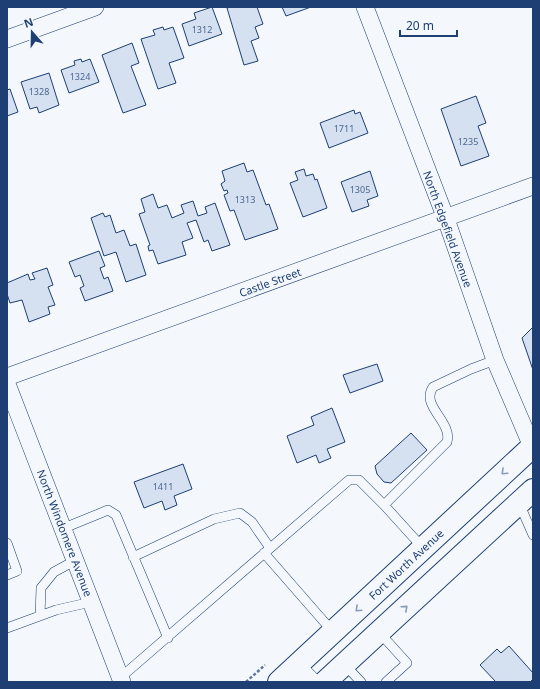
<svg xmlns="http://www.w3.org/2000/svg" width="540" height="689" font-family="'Noto Sans',sans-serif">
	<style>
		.building { fill: #d5e0f0; stroke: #1d3f73 }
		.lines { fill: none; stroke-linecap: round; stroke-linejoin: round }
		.service-casing { stroke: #1d3f73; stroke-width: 10 }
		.minor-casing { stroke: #1d3f73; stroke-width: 18 }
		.tertiary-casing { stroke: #1d3f73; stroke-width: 22 }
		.secondary-casing { stroke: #1d3f73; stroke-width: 24 }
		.path { stroke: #5e769c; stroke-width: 2.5; stroke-dasharray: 3 2; stroke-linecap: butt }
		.service { stroke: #f4f7fb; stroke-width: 9 }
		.minor { stroke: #f4f7fb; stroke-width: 17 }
		.tertiary { stroke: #f4f7fb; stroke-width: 21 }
		.secondary { stroke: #f4f7fb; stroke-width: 22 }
		.oneway { stroke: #889bb7 }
		.labels { text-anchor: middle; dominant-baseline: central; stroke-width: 3; stroke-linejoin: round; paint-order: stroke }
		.number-label { font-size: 9px; fill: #4b6792 }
		.street-label { font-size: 11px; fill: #1d3f73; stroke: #f4f7fb }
	</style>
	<rect width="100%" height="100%" fill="#f4f7fb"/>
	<path class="building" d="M212,7L222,34L189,46L182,24L196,19L194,13Z
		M231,7H257L263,24L255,27L259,38L251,41L258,61L244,65L227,8Z
		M282,7H311L286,16Z
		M163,27L164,30L173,27L184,58L169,63L176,83L158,89L141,39L155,35L153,30Z
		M132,43L139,63L131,66L146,105L123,113L102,55Z
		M81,59L82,62L90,59L99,82L69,93L61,70L75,65L74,61Z
		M49,73L59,105L39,113L37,107L30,109L21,82Z
		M10,89L18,112L7,116V90Z
		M476,96L486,123L478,126L489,156L461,166L441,109Z
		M354,110L355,114L360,112L368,133L329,148L320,123Z
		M244,163L247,172L253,170L266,205L269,204L278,229L245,240L234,210L230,211L224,195L228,193L227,190L224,191L221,184L225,181L222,171Z
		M304,169L306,176L313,174L315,180L317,179L327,208L303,217L290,183L298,180L295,172Z
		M370,171L378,196L367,200L369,206L352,212L341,182Z
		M153,194L158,208L167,205L172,218L184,213L181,205L193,201L198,216L207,213L205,207L215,203L230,245L212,251L208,240L204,242L196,220L187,223L193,238L182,242L186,255L158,264L153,250L149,251L148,246L150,245L139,214L145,212L141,199Z
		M103,213L105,217L110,215L116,233L124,230L130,246L136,244L146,275L126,282L116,252L104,256L91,218Z
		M99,251L105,266L100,268L104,279L108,277L113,291L85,301L80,288L84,286L80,275L75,277L69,262Z
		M47,268L53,285L48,287L55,305L48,307L50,314L29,322L22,300L10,303L7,294V283L28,274L30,280L35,279L32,273Z
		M533,327V370L522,338Z
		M377,364L383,381L350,393L343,375Z
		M332,408L345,442L327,449L331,458L319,463L316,455L297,463L287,436L314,425L311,417Z
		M411,433L427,450L391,483L384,482L377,474L375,466Z
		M183,464L192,489L174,496L177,505L165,510L162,501L144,508L134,482Z
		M509,646L533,673V679L530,682H496L480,665L497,649L501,653Z"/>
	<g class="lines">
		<g class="service-casing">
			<path id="service" d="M519,503L533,535
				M384,505L423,548
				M64,528L108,510L116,515L168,638
				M7,543L17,571L7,575
				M264,553L333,632
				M133,557L214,519L240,513L252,522L270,548
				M40,616L41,588L54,572L76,560
				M7,628L56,610L91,602
				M379,632L407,663L386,682
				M344,664L361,682
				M120,678L349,480H359L384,505L447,442C453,422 420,406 433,387L471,369L495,360"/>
		</g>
		<g class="minor-casing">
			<path id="minor" d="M365,7L446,219L495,360L533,449
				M7,39L95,7
				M7,377L533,186
				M7,384L122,682"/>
		</g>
		<g class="tertiary-casing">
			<path id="tertiary" d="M295,667L310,682"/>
		</g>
		<g class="secondary-casing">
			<path id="secondary" d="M279,682L533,446
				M325,682L533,490"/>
		</g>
		<path class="path" d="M246,682L265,665"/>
		<use href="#service" class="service"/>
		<use href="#minor" class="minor"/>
		<use href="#tertiary" class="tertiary"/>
		<use href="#secondary" class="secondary"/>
	</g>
	<defs><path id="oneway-chevron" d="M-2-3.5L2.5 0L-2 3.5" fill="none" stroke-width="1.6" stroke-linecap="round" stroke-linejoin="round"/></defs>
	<g class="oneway">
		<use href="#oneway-chevron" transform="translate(504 472) rotate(137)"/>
		<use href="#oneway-chevron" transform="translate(405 608) rotate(-42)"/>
		<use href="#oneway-chevron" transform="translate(358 609) rotate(137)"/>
	</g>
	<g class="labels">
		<g class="number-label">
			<text x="202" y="29">1312</text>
			<text x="80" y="76">1324</text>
			<text x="39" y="91">1328</text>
			<text x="344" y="128">1711</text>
			<text x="468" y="141">1235</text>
			<text x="360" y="189">1305</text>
			<text x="245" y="199">1313</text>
			<text x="163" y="486">1411</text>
		</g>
		<g class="street-label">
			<text transform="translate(448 229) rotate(70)">North Edgefield Avenue</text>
			<text transform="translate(270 282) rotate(-20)">Castle Street</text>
			<text transform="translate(65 533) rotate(69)">North Windomere Avenue</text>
			<text transform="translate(406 564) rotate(-43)">Fort Worth Avenue</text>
		</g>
	</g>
	<rect width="540" height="689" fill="none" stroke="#1d3f73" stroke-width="16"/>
	<g transform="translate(32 32) rotate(340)" stroke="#f4f7fb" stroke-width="3" paint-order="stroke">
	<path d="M0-3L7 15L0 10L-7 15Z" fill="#1d3f73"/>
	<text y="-6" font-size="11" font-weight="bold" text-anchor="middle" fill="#1d3f73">N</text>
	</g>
	<path d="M400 30v6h57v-6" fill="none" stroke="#1d3f73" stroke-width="2"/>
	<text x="406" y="30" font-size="12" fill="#1d3f73" stroke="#f4f7fb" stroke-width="3" paint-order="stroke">20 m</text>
</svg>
